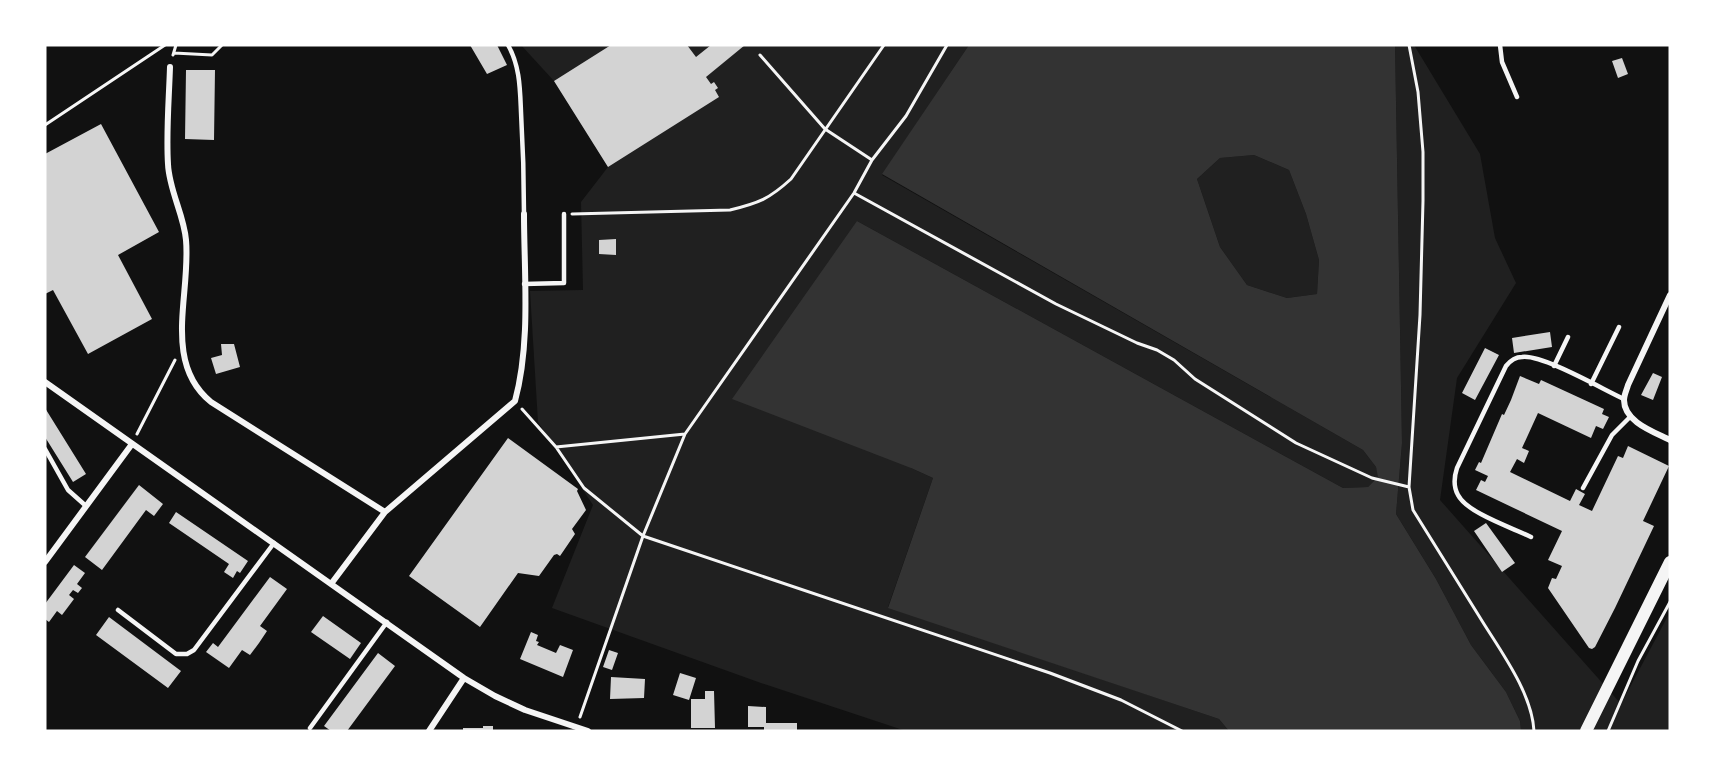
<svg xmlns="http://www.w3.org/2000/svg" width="1715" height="776" font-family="'Alegreya Sans',sans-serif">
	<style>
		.green { fill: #202020 }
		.water { fill: #333; fill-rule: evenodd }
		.building { fill: #d3d3d3 }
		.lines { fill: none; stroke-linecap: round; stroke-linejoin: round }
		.path { stroke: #f5f5f5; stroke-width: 3 }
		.service { stroke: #f5f5f5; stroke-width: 4.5 }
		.minor { stroke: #f5f5f5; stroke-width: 6 }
		.secondary { stroke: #f5f5f5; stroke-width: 12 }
	</style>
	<rect width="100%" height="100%" fill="#111"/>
	<path class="green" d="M521,45H969L882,175L1363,450L1376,467L1379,477L1368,487L1343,488L857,221L911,468L933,478L888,607L1219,719L1229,731H906L761,683L552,608L593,505L538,422L530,291L583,290L581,202L608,167L554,81Z
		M1395,45H1414L1480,154L1495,238L1516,283L1457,378L1440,500L1621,704L1670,612V731H1521L1520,721L1506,692L1471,645L1436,579L1396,514L1402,443Z
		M1254,155L1289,170L1306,214L1319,260L1317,294L1287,298L1247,285L1220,247L1197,179L1220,158Z"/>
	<path class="water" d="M969,45H1395L1402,443L1396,514L1436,579L1471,645L1506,692L1520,721L1521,731H1229L1219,719L888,608L933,478L911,468L732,399L857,221L1343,488L1368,487L1378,477L1376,467L1363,450L882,174ZM1254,155L1289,170L1306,214L1319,260L1317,294L1287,298L1247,285L1220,247L1197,179L1220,158Z"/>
	<path class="building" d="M470,45H497L507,65L487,74Z
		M611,45H687L696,57L711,45H745L706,77L711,84L714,82L718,88L715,90L719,97L608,167L554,81Z
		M1622,58L1628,74L1618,78L1612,61Z
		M186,70H215L214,140L185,139Z
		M101,124L159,232L118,255L152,319L88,354L53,290L45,294V154Z
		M616,239V255L599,254V240Z
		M1550,332L1552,347L1514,353L1512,338Z
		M221,344H234L240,367L216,374L211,358L222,355Z
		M1485,348L1499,355L1475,400L1462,393Z
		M1653,373L1662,377L1653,400L1641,395Z
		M1520,376L1539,384L1541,380L1604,409L1602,414L1609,417L1603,429L1596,426L1591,438L1538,413L1522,448L1529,451L1524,463L1517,459L1510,472L1570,501L1576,489L1585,494L1579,505L1592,511L1618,456L1623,458L1628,446L1669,466L1643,521L1654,526L1615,608L1595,647L1592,649L1589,648L1548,588L1552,578L1556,579L1562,566L1548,560L1562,531L1476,490L1481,480L1485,482L1488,476L1475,470L1479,462L1481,463L1502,414L1504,415L1511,400Z
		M45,408L86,474L73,482L45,437Z
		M508,438L578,489L577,491L586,510L572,529L575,534L560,556L557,554L554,555L539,576L518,573L480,627L409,576Z
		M139,485L163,504L154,516L146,510L102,570L85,557Z
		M176,512L248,561L240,573L237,571L233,578L224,572L229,564L169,523Z
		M1486,523L1515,563L1502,572L1474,531Z
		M74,565L85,573L77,584L82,588L78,593L73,590L69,595L74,599L62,615L57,611L49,622L45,619V604Z
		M270,577L287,589L260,626L267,631L259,643L250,655L242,650L229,668L206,652L213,643L218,647Z
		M323,616L361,643L350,659L311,632Z
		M109,617L181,671L168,688L96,635Z
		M531,632L538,635L536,641L539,642L537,645L556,653L560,645L573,650L563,677L520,659Z
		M609,650L618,653L612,670L603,667Z
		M378,653L395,666L347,731H331L324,726Z
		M680,673L696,678L689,700L673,695Z
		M611,677L645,679L644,698L610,699Z
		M705,691H714L715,728H691V699H705Z
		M748,706L766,707V723H797V731H764V727H748Z
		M483,726H493V731H463V728H483Z"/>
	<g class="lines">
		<path class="path" d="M1409,45L1418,92L1423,152V201L1420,315L1409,487L1413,510C1435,545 1457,581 1479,616C1499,649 1532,692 1534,731
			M174,53L212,55L222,45
			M173,55L176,45
			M760,55L825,129L872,160
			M45,125L165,45
			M854,193L1056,304L1137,343L1157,350L1174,360L1195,379L1296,443L1372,478L1409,487
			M572,214L730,210C759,203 769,199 791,179L884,45
			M522,409L556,447L584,488L643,536L1050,673L1121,700L1182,731
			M137,434L175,360
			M556,447L685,434
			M580,717L643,536L685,434L854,193L872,160L906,116L947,45
			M1608,731L1638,661L1670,602"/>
		<path class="service" d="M508,45C520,66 520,89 521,112C523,146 524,180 524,214
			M1500,45L1502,62L1517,97
			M524,284L564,283V214
			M1554,366L1568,337
			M1591,384L1619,327
			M45,449L68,490L86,506
			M1583,488L1612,435L1631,416
			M1531,537C1513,528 1467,513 1458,495C1453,486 1454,477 1457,468L1506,366C1510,361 1516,357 1522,357C1542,354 1604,390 1624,399
			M118,610L176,654H187L194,650L274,543
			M310,728L387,622"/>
		<path class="minor" d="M170,67C169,99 166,132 168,164C169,190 184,215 186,240C191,294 162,362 211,402L385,512
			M1670,295L1628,385C1627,389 1624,395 1624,400C1624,422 1654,432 1670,440
			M45,382L464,678L495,696L525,710L588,731
			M45,562L132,444
			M331,584L385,512L515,401C531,342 524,274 524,214
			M429,731L464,678"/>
		<path class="secondary" d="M1586,731L1670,562"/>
	</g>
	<rect width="1715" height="776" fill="none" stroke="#ffffff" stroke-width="93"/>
</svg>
